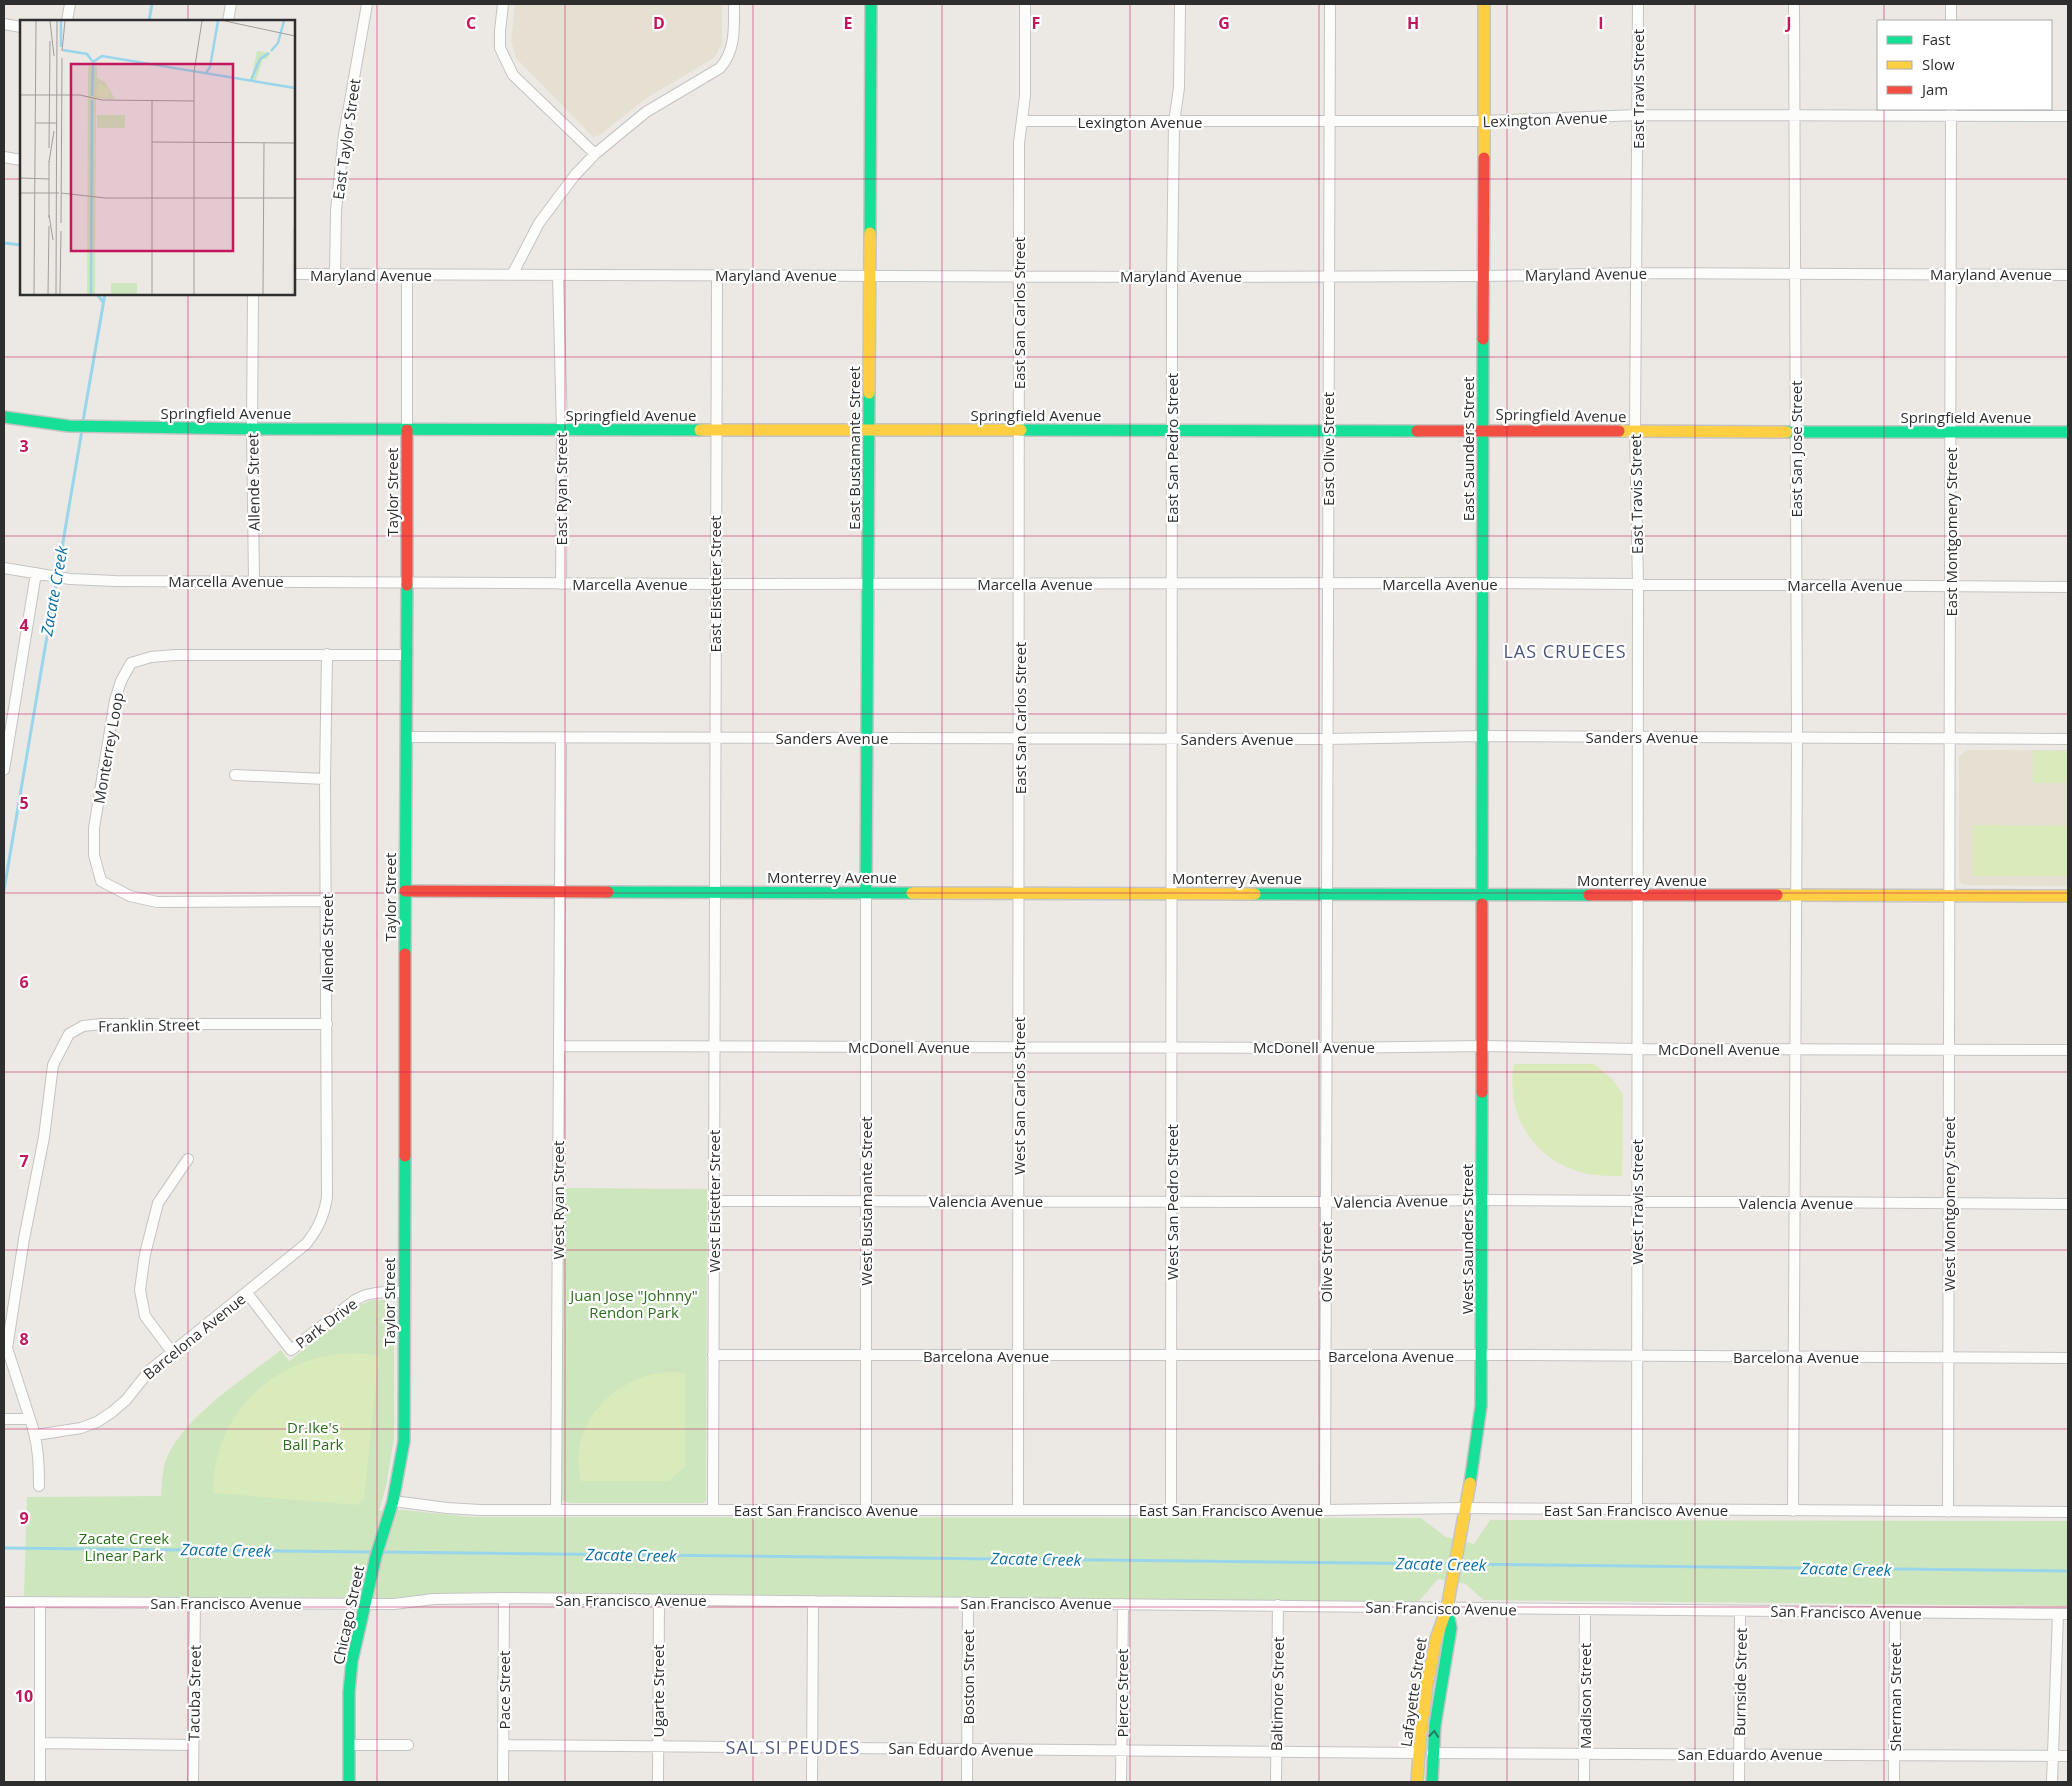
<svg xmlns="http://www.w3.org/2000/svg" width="2072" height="1786" font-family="'Open Sans',sans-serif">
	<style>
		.education { fill: #e6e0d3 }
		.green { fill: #cee6be }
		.pitch { fill: #d9eabb }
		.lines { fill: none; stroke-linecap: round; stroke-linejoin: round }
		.stream { stroke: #99d6ec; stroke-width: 3 }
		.street-casing { stroke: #c5c4c5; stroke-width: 12 }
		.fast-casing { stroke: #c5c4c5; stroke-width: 14 }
		.slow-casing { stroke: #c5c4c5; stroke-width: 14 }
		.jam-casing { stroke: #c5c4c5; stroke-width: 14 }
		.street { stroke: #fcfcfb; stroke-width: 10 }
		.fast { stroke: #16e098; stroke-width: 11 }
		.slow { stroke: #ffcf43; stroke-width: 11 }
		.jam { stroke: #f24e42; stroke-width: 11 }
		.oneway { stroke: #237e5e }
		.grid { fill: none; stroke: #c2185b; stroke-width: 1; stroke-opacity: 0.55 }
		.labels { text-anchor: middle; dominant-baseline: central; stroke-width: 4.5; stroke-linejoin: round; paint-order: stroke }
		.street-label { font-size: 15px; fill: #2e2e2e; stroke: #fff }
		.park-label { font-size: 15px; fill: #2c6e1b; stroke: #fff }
		.water-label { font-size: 16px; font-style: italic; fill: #0d6fa3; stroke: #fff }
		.quarter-label { font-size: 18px; letter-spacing: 1px; fill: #4d5680; stroke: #fff }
		.inset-river { fill: none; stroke: #99d6ec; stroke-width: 2.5 }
		.inset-road { fill: none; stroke: #a09e9b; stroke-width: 1 }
		.view { fill: #c2185b; fill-opacity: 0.15; stroke: #c2185b; stroke-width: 2.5 }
		.inset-edge { fill: none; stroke: #2e2e2e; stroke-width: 2.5 }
		.grid-label { font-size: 16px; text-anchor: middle; font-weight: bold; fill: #c2185b; stroke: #fff; stroke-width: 4.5; stroke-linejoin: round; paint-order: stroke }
	</style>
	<rect width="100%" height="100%" fill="#ece8e4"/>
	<path class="education" d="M515,4H722V44L714,58L645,99L600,135L593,137L516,58L511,41Z
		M1966,750H2068V886L1964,885L1959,881V757Z"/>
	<path class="green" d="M562,1188L707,1189L706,1500L704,1503H569L562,1500Z
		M374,1300H389V1303L394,1306V1438L386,1486L379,1511L404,1510L471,1517L1421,1518L1446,1537L1474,1544L1490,1520L2068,1521V1606L1483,1600L1466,1584L1438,1579L1418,1602L476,1592L391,1598L24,1596L27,1497L161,1496C162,1482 162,1467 168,1455C189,1413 244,1379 281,1350L289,1361L359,1305Z"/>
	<path class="pitch" d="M2033,751H2068V783H2033Z
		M1973,825L2068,826V876H1973Z
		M1514,1064H1594L1612,1079L1623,1094L1622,1176C1608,1176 1594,1176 1580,1172C1532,1158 1505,1113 1514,1064Z
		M356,1353L379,1356L364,1499L357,1505L213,1493C213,1412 276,1354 356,1353Z
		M669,1372L685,1373V1466L669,1481H581C567,1424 614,1376 669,1372Z"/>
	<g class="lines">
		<path class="stream" d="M149,21L152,4
			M4,243L21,245
			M97,294L103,302
			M83,421L105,294
			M4,890L82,430
			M4,1548L373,1552
			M382,1552L1451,1564
			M1459,1564L2068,1571"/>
		<g class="street-casing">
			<path id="street" d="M503,4L500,31V48L513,75L595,154
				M67,21L70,4
				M228,21L231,4
				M1951,21V4
				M4,24L21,27
				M1022,121H1484L1638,115L2068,116
				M4,157L21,160
				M294,274L1172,277L1484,276L1638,273L2068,275
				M335,274L336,210L344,135L367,4
				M407,275V430
				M512,275L539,223L575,175L595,154L646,112L720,68C736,50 734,27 734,4
				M558,275L562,430L561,584
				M253,294L252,429L254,580
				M4,568L70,579L115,581L715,584L1483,583L2068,587
				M406,737L1327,739L1483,736L2068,739
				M4,770L36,573
				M235,775L325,779
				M327,901L157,902L130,896L101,881L94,855V828L115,700L121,681L131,663L151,657L175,655H406
				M559,1046L1326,1048L1483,1046L1637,1049L2068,1050
				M714,1201L1326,1202L1482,1200L2068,1204
				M247,1293L291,1350L355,1300C370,1291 386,1292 404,1292
				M172,1352L145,1316L140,1290L145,1254L158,1203L188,1159
				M713,1355H1527L2068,1358
				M4,1419H30L7,1348L24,1239L44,1137L53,1065L69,1034L83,1026L101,1024H327
				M30,1419C38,1442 39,1462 39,1486
				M36,1435L81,1428L97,1422L112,1412L126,1400L150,1370L306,1244C318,1229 324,1216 327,1197L325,779L327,654
				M393,1501L447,1508L480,1510H1325L1465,1508L2068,1512
				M556,1509L561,738
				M713,1509L717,275
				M866,1510V892
				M1018,1510L1019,143L1025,96V4
				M1171,1510L1172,277L1174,122L1179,88L1180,4
				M1325,1510L1330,4
				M1637,1510L1638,584L1635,431L1638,4
				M1793,1511L1797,738L1794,4
				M1948,1512L1951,109
				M4,1602L394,1604L434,1599L504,1598L2068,1614
				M40,1602V1782
				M41,1743L193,1745
				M349,1745H408
				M504,1745L1419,1753
				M1432,1753L2068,1756
				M193,1782L195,1603
				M503,1782L504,1598
				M658,1782L659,1600
				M812,1782L813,1601
				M967,1782L968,1602
				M1121,1782L1123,1604
				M1276,1782L1278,1605
				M1584,1782L1585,1610
				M1739,1782L1740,1611
				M1894,1782L1895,1613
				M2052,1782L2058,1614"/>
		</g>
		<g class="fast-casing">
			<path id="fast" d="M870,233L871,4
				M4,417L69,426L252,429L700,430
				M1021,430L1417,431
				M1787,432H2068
				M608,892L912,893
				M866,892L869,393
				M1255,894L1589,895
				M1482,904L1483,339
				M405,954L407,585
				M1470,1483L1481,1406L1482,1092
				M349,1782V1692L352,1661L376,1556L393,1501L404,1441L405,1156
				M1432,1782L1435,1725L1451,1628L1447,1608"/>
		</g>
		<g class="slow-casing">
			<path id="slow" d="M1484,158V4
				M869,393L870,233
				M700,430H1021
				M1619,431L1787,432
				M912,893L1255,894
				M1777,895L2068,896
				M1417,1782L1420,1740L1427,1685L1436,1639L1447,1608L1470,1483"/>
		</g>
		<g class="jam-casing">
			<path id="jam" d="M1483,339L1484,158
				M1417,431H1619
				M407,585V430
				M405,891L608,892
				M1589,895H1777
				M1482,1092V904
				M405,1156V954"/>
		</g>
		<use href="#street" class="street"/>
		<use href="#fast" class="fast"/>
		<use href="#slow" class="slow"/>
		<use href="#jam" class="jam"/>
	</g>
	<defs><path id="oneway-chevron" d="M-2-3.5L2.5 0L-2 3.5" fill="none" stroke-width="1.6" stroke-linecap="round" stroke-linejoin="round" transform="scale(1.25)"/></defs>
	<use class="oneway" href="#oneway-chevron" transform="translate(1434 1734) rotate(-84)"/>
	<path class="grid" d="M188,4V21M377,4V1782M565,4V1782M753,4V1782M942,4V1782M1130,4V1782M1319,4V1782M1507,4V1782M1695,4V1782M1884,4V21M1884,109V1782M4,179H21M294,179H2068M188,294V1782M4,357H2068M4,536H2068M4,714H2068M4,893H2068M4,1072H2068M4,1250H2068M4,1429H2068M4,1607H2068"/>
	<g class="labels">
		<g class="street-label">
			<text transform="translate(1638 89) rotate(-90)">East Travis Street</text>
			<text transform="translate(1545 119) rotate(-2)">Lexington Avenue</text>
			<text x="1140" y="122">Lexington Avenue</text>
			<text transform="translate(346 139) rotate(-82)">East Taylor Street</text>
			<text transform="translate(1586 274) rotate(-1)">Maryland Avenue</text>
			<text x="1991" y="274">Maryland Avenue</text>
			<text x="371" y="275">Maryland Avenue</text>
			<text x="776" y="275">Maryland Avenue</text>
			<text x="1181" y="276">Maryland Avenue</text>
			<text transform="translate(1019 313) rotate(-90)">East San Carlos Street</text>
			<text x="226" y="413">Springfield Avenue</text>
			<text x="631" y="415">Springfield Avenue</text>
			<text x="1036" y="415">Springfield Avenue</text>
			<text transform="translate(1561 415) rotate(1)">Springfield Avenue</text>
			<text x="1966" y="417">Springfield Avenue</text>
			<text transform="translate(854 448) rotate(-90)">East Bustamante Street</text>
			<text transform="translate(1172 448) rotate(-90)">East San Pedro Street</text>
			<text transform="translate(1328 449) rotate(-90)">East Olive Street</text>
			<text transform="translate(1468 449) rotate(-90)">East Saunders Street</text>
			<text transform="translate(1796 449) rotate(-90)">East San Jose Street</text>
			<text transform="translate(253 482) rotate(-91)">Allende Street</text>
			<text transform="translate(561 489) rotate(-90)">East Ryan Street</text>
			<text transform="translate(392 492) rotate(-90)">Taylor Street</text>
			<text transform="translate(1636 494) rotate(-91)">East Travis Street</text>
			<text transform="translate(1951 532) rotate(-90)">East Montgomery Street</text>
			<text x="226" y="581">Marcella Avenue</text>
			<text x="630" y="584">Marcella Avenue</text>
			<text transform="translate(715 584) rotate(-90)">East Eistetter Street</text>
			<text x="1035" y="584">Marcella Avenue</text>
			<text x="1440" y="584">Marcella Avenue</text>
			<text x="1845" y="585">Marcella Avenue</text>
			<text transform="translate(1020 718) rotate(-90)">East San Carlos Street</text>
			<text x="1642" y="737">Sanders Avenue</text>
			<text x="832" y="738">Sanders Avenue</text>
			<text x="1237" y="739">Sanders Avenue</text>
			<text transform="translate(108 748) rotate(-80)">Monterrey Loop</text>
			<text x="832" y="877">Monterrey Avenue</text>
			<text x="1237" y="878">Monterrey Avenue</text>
			<text x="1642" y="880">Monterrey Avenue</text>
			<text transform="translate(390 897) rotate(-90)">Taylor Street</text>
			<text transform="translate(327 943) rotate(-90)">Allende Street</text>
			<text transform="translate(149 1025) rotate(-1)">Franklin Street</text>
			<text x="909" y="1047">McDonell Avenue</text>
			<text x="1314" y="1047">McDonell Avenue</text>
			<text x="1719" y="1049">McDonell Avenue</text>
			<text transform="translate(1019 1096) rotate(-90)">West San Carlos Street</text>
			<text transform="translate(558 1200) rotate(-90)">West Ryan Street</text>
			<text transform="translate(714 1201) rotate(-90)">West Eistetter Street</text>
			<text transform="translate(866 1201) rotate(-90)">West Bustamante Street</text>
			<text x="986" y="1201">Valencia Avenue</text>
			<text transform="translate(1391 1201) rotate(-1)">Valencia Avenue</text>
			<text transform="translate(1172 1202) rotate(-90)">West San Pedro Street</text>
			<text transform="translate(1637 1202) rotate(-90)">West Travis Street</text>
			<text x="1796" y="1203">Valencia Avenue</text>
			<text transform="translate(1949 1204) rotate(-90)">West Montgomery Street</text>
			<text transform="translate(1467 1239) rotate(-90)">West Saunders Street</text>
			<text transform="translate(1326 1262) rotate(-90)">Olive Street</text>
			<text transform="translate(389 1302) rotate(-90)">Taylor Street</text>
			<text transform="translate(326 1323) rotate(-37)">Park Drive</text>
			<text transform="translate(194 1336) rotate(-39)">Barcelona Avenue</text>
			<text x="986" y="1356">Barcelona Avenue</text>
			<text x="1391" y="1356">Barcelona Avenue</text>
			<text x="1796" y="1357">Barcelona Avenue</text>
			<text x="826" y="1510">East San Francisco Avenue</text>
			<text x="1231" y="1510">East San Francisco Avenue</text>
			<text x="1636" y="1510">East San Francisco Avenue</text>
			<text x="631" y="1600">San Francisco Avenue</text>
			<text x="226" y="1603">San Francisco Avenue</text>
			<text x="1036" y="1603">San Francisco Avenue</text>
			<text transform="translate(1441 1608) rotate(1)">San Francisco Avenue</text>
			<text transform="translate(1846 1612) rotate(1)">San Francisco Avenue</text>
			<text transform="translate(348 1615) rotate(-78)">Chicago Street</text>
			<text transform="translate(968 1677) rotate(-90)">Boston Street</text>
			<text transform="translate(1740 1682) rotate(-89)">Burnside Street</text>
			<text transform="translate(504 1690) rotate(-90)">Pace Street</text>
			<text transform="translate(658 1691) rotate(-90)">Ugarte Street</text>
			<text transform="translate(1413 1692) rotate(-82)">Lafayette Street</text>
			<text transform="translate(194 1693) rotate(-89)">Tacuba Street</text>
			<text transform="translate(1122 1693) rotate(-90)">Pierce Street</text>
			<text transform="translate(1277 1694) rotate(-89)">Baltimore Street</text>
			<text transform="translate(1585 1696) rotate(-90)">Madison Street</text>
			<text transform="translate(1895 1697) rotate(-90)">Sherman Street</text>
			<text transform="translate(961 1749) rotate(1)">San Eduardo Avenue</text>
			<text x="1750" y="1754">San Eduardo Avenue</text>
		</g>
		<g class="park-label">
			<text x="634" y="1295">Juan Jose "Johnny"<tspan x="634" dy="17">Rendon Park</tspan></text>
			<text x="313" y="1427">Dr.Ike's<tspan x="313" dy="17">Ball Park</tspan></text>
			<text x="124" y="1538">Zacate Creek<tspan x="124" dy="17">Linear Park</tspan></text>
		</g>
		<g class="water-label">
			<text transform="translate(54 591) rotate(-80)">Zacate Creek</text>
			<text transform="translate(226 1550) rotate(1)">Zacate Creek</text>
			<text transform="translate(631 1555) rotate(1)">Zacate Creek</text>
			<text transform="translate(1036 1559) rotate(1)">Zacate Creek</text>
			<text transform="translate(1441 1564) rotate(1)">Zacate Creek</text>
			<text transform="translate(1846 1569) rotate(1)">Zacate Creek</text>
		</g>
		<g class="quarter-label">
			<text x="1565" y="651">LAS CRUECES</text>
			<text x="793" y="1747">SAL SI PEUDES</text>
		</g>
	</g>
	<g transform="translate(20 20)">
		<rect width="275" height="275" fill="#ece8e4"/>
		<path d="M237,31L250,33L247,39H243L236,60H231ZM68,46H77V58L85,62L95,79L76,78L75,274H67ZM77,95H105V108H77ZM91,263H117V274H91Z" fill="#cee6be"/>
		<path d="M273,207H275V274H272Z" fill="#d8e0cc"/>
		<path d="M78,63L88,68L90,78L76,76Z" fill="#d9eabb"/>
		<path class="inset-river" d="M41,1V27M43,30L67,34L72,41M251,31L258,23L264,1M186,53L190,47L198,1M231,60L240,39L249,33M72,76L73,42L82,36L275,68M71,274L72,80"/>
		<path class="inset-road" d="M30,1L34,36M205,1L275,16M42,31L45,1M0,75H60L82,80L174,81M16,103H37M132,122L275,123M29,128L30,21M29,142L34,111M0,158L29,159M0,173H39M41,173L85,178H275M29,195L33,220M29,198V141M41,203L42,38M14,274L16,1M28,274L29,206M36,274L37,1M40,274L41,211M132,274V80M174,274V52L182,1M243,274L244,123"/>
		<path class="view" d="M51,44H213V231H51Z"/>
		<rect width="275" height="275" class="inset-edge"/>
	</g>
	<g class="grid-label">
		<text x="471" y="29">C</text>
		<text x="659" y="29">D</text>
		<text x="848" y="29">E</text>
		<text x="1036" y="29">F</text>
		<text x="1224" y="29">G</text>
		<text x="1413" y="29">H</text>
		<text x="1601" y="29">I</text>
		<text x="1789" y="29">J</text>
		<text x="24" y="452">3</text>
		<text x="24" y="631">4</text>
		<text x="24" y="809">5</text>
		<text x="24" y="988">6</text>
		<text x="24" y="1167">7</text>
		<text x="24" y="1345">8</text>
		<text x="24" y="1524">9</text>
		<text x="24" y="1702">10</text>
	</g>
	<rect width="2072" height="1786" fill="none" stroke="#2e2e2e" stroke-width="10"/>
	<rect x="1877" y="20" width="175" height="90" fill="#ffffff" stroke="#ababab"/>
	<rect x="1887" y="36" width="25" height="8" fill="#16e098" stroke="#ababab"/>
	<text x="1922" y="45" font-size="15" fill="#2e2e2e">Fast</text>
	<rect x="1887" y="61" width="25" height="8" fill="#ffcf43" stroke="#ababab"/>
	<text x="1922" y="70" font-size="15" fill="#2e2e2e">Slow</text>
	<rect x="1887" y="86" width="25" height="8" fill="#f24e42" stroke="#ababab"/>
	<text x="1922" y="95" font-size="15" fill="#2e2e2e">Jam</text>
</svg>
